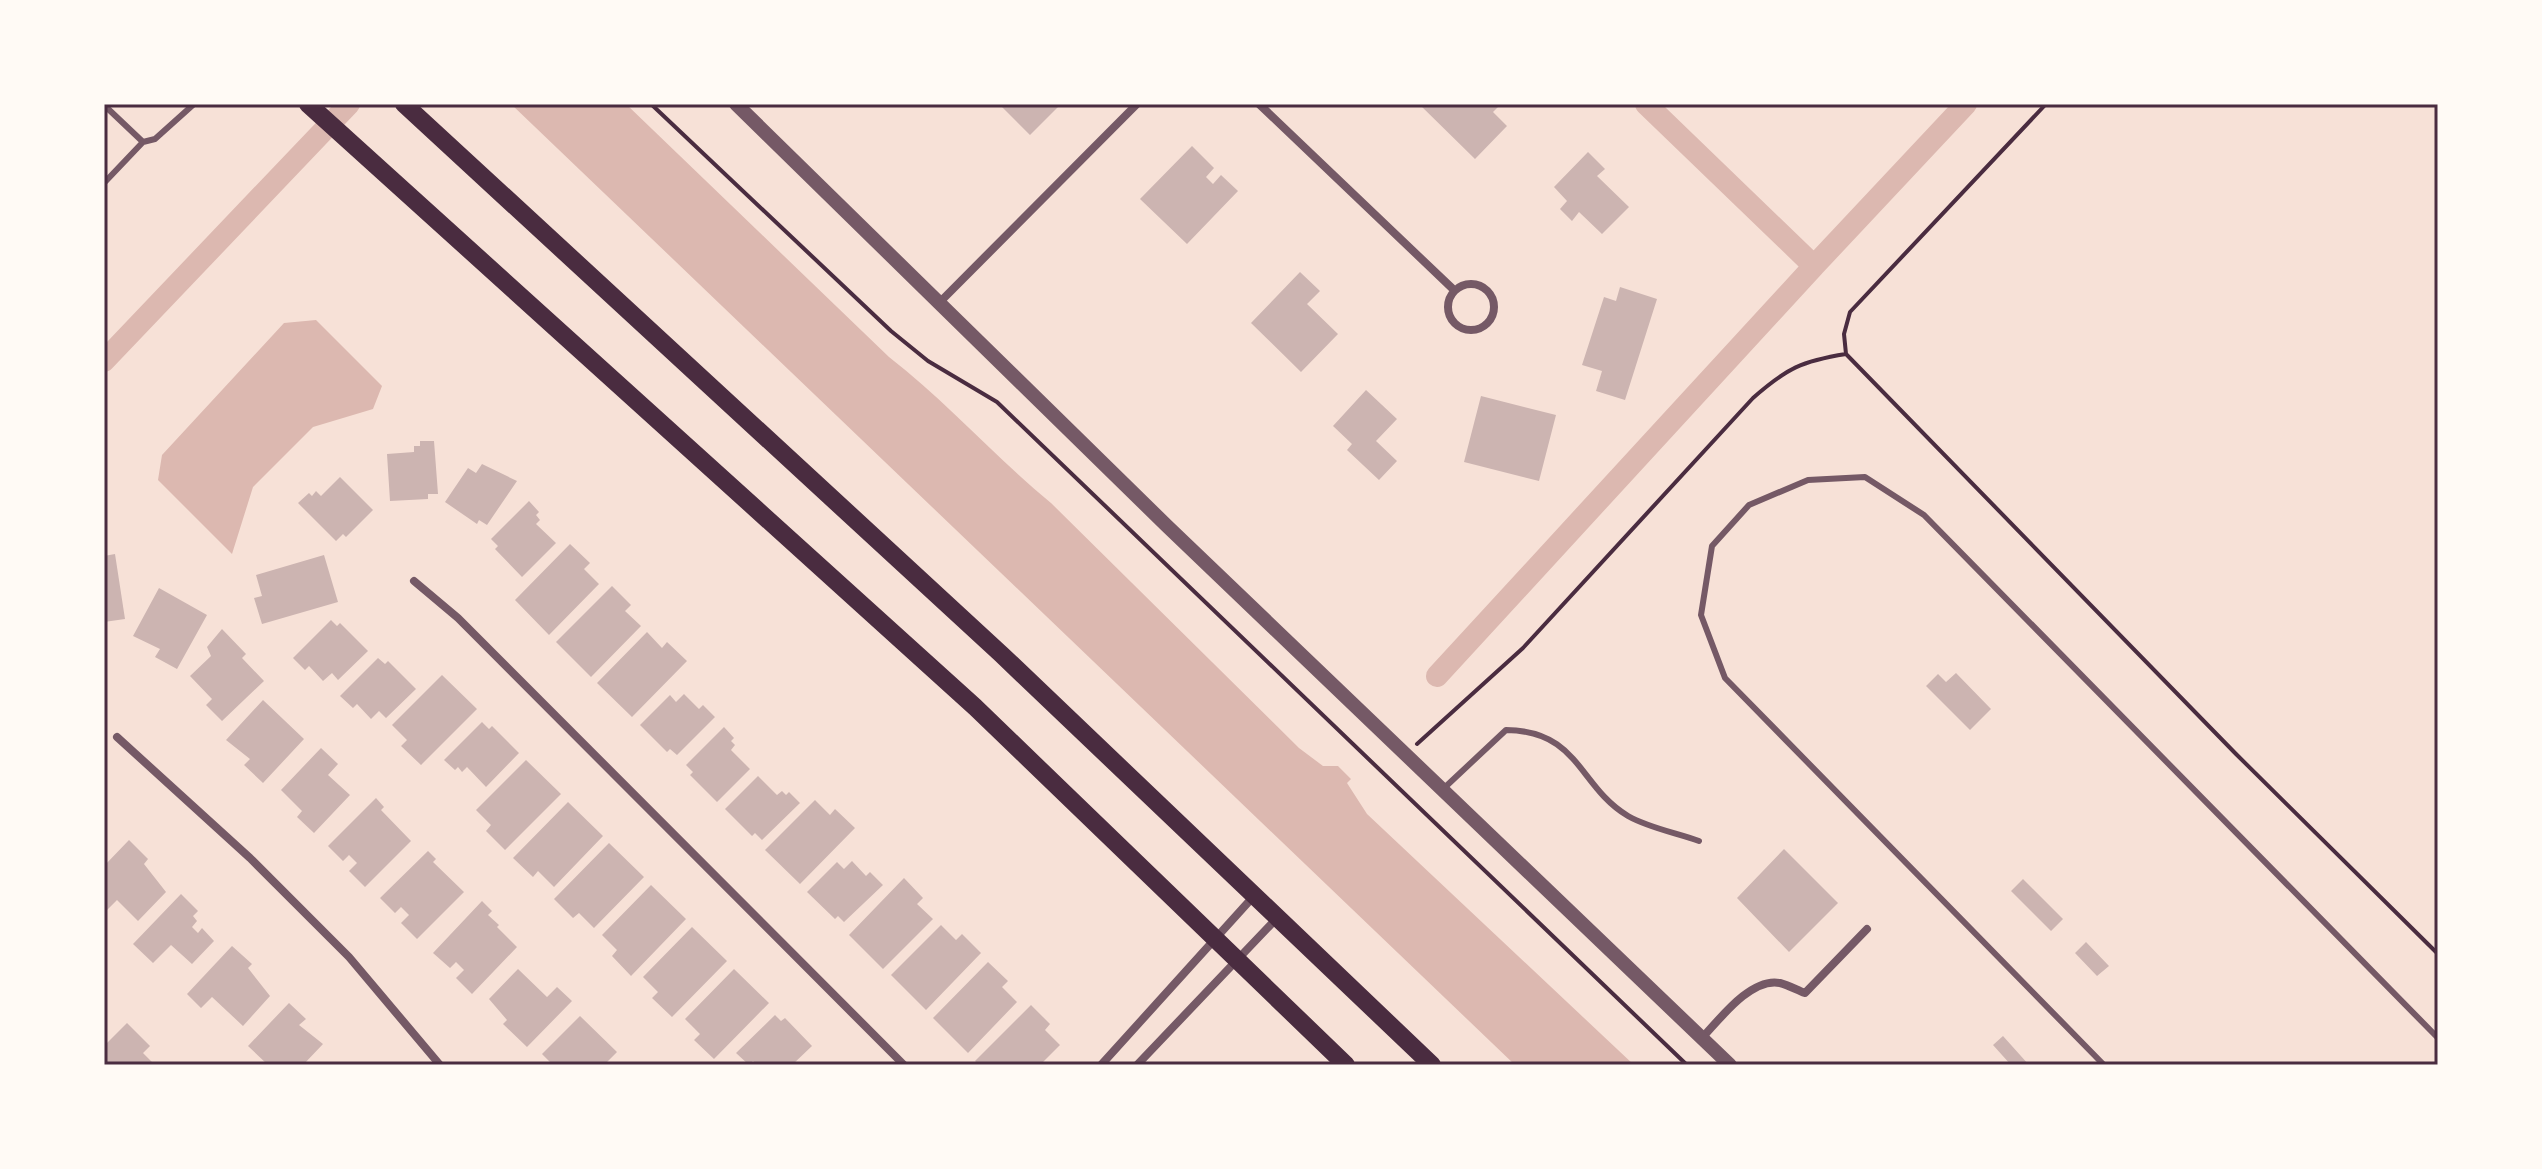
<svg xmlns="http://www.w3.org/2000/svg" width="2542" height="1169" font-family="Karla,sans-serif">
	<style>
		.water { fill: #dcb8b0 }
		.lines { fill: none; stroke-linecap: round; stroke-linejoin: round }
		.canal { stroke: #dcb8b0; stroke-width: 22 }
		.building { fill: #ccb4b1 }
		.path { stroke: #4a2c40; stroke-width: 4 }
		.service { stroke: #755966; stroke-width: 6 }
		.minor { stroke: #755966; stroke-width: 8 }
		.tertiary { stroke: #755966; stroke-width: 14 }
		.primary { stroke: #4a2c40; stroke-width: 18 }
		.neatline { fill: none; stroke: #4a2c40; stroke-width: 3 }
	</style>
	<rect width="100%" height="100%" fill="#f7e1d7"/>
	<path class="water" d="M511,104H626L889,357C947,402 995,457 1051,503L1299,748L1323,766H1338L1351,779L1347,783L1367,814L1634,1065H1515Z
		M316,320L382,386L373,409L313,427L253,487L232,554L158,480L162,455L284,323Z"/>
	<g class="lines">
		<path class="canal" d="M1814,266L1966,104
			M104,361L349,104
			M1437,676L1814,266L1646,104"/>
	</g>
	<path class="building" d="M999,104H1061L1030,135Z
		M1419,104H1501L1493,112L1507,126L1475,159Z
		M1192,146L1214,168L1206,177L1213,184L1221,175L1238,191L1187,244L1140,199Z
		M1588,152L1605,169L1597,176L1629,207L1602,234L1579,212L1572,221L1560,209L1567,201L1554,187Z
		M1300,272L1320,291L1307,304L1338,334L1301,372L1251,323Z
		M1620,287L1657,299L1625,400L1596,391L1602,371L1582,365L1604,297L1616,301Z
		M1366,390L1397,419L1376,441L1397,461L1379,480L1347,450L1352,444L1333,426Z
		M1481,396L1556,415L1539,481L1464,462Z
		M420,441H434L438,494H428V499L390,501L387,454L414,452V446H420Z
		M482,464L517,481L487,525L479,520L477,524L445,502L468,468L476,473Z
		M340,477L373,510L346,537L343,534L336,541L298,503L309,493L312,496L316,491L321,496Z
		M529,501L539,512L536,515L540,520L536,524L556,543L522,577L495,549L498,546L491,539Z
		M570,544L590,563L584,569L599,584L549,635L515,600Z
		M115,554L125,619L104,622V556Z
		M324,555L338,602L262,624L254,598L262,596L256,575Z
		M612,586L631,605L625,611L641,626L591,677L556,642Z
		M159,588L207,615L177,669L155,657L160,649L133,636Z
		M331,620L337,626L340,623L368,651L338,680L332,673L323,681L309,666L305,670L293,658Z
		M222,629L246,654L242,658L264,681L222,721L206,705L212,699L190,676L211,656L207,647Z
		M647,632L662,648L667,642L687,661L632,717L597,683Z
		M378,658L385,664L388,661L416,689L386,718L379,711L371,719L357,704L353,708L340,696Z
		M1956,673L1991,709L1970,730L1926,686L1938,674L1946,682Z
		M442,675L477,709L421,765L401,746L407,740L392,725Z
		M684,694L699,709L703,705L715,717L677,755L670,749L667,752L640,725L670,695L676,702Z
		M263,700L304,739L263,783L244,765L250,759L226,740Z
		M482,722L489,729L492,726L519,753L486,787L467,767L462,772L458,767L455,770L444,760Z
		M724,727L734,738L731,741L735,745L731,750L750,769L717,802L690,775L693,772L686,765Z
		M321,748L338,764L328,775L350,795L314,833L297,817L302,811L281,790Z
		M526,760L561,794L505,850L486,831L491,825L476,810Z
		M758,776L777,795L782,791L786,795L789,792L800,803L762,840L755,833L752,836L725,809Z
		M376,798L384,807L381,810L411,841L365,887L349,871L357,863L349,855L343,861L328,846Z
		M815,800L830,815L835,809L855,828L800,884L765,850Z
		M568,802L603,836L554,887L538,871L533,877L513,858Z
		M129,840L148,859L144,864L166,892L138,921L117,900L104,913V866Z
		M609,843L644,877L594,928L579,913L573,918L554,899Z
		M1784,849L1838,903L1789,952L1737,898Z
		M428,851L436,859L433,862L464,892L417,939L401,923L409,915L401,907L395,913L380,898Z
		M852,861L866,876L870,872L883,885L844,922L838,916L835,919L807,892L837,862L844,869Z
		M904,878L923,898L917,904L933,919L883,969L849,935Z
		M2023,879L2063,919L2051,931L2011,891Z
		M651,885L686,919L631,976L612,956L617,950L602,935Z
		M181,894L198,911L193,916L197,921L192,927L198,933L202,928L214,941L192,964L171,945L153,963L133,944Z
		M482,901L492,911L488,915L499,925L497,927L517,947L472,994L456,978L464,970L456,962L450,968L433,953Z
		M941,925L956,940L962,934L981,953L926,1010L891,975Z
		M692,927L727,961L672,1017L652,998L658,992L643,977Z
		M2086,942L2109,966L2097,976L2075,953Z
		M232,946L252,964L248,968L270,996L243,1026L212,997L201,1008L187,994Z
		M988,962L1008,981L1002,987L1017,1002L968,1053L933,1018Z
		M518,969L547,997L557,987L572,1001L527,1047L503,1024L507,1020L489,999Z
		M734,969L769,1003L714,1059L694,1040L700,1034L685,1019Z
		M289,1003L306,1019L299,1025L323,1044L303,1065H268L248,1046Z
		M1031,1005L1050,1024L1045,1030L1060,1045L1040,1065H979L975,1061Z
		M775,1015L781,1021L785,1018L812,1046L792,1065H757L753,1061L749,1065L736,1053Z
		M580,1016L617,1052L604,1065H553L542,1054Z
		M127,1023L150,1046L143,1053L155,1065H104V1046Z
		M2003,1036L2029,1065H2011L1993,1045Z"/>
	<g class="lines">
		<path class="path" d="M651,104L891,331L928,361L997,402L1687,1065
			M2046,104L1850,312L1844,334L1846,354L2236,754L2438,954
			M1417,744L1523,648L1753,398C1787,368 1802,361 1846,354"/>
		<path class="service" d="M104,105L143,142L104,183
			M143,142L155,139L194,104
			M1442,790L1506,730C1580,731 1578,786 1628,816C1649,828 1677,833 1699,841
			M2104,1065L1725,678L1701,615L1712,546L1749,505L1808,480L1865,477L1924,515L2438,1038"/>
		<path class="minor" d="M1259,104L1454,290
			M1448 307a23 23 0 1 1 46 0a23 23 0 1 1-46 0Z
			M941,301L1137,104
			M414,581L458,618L904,1065
			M117,737L250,858L349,957L440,1065
			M1702,1038C1719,1020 1751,977 1780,983C1788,985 1797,990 1805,993L1867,929
			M1101,1065L1253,897
			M1137,1065L1277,918"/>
		<path class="tertiary" d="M736,104L1167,526L1730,1065"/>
		<path class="primary" d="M308,104L975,707L1346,1065
			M404,104L1001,654L1432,1065"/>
	</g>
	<rect width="2542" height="1169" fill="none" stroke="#fffaf5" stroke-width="212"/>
	<rect x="106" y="106" width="2330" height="957" class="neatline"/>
</svg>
